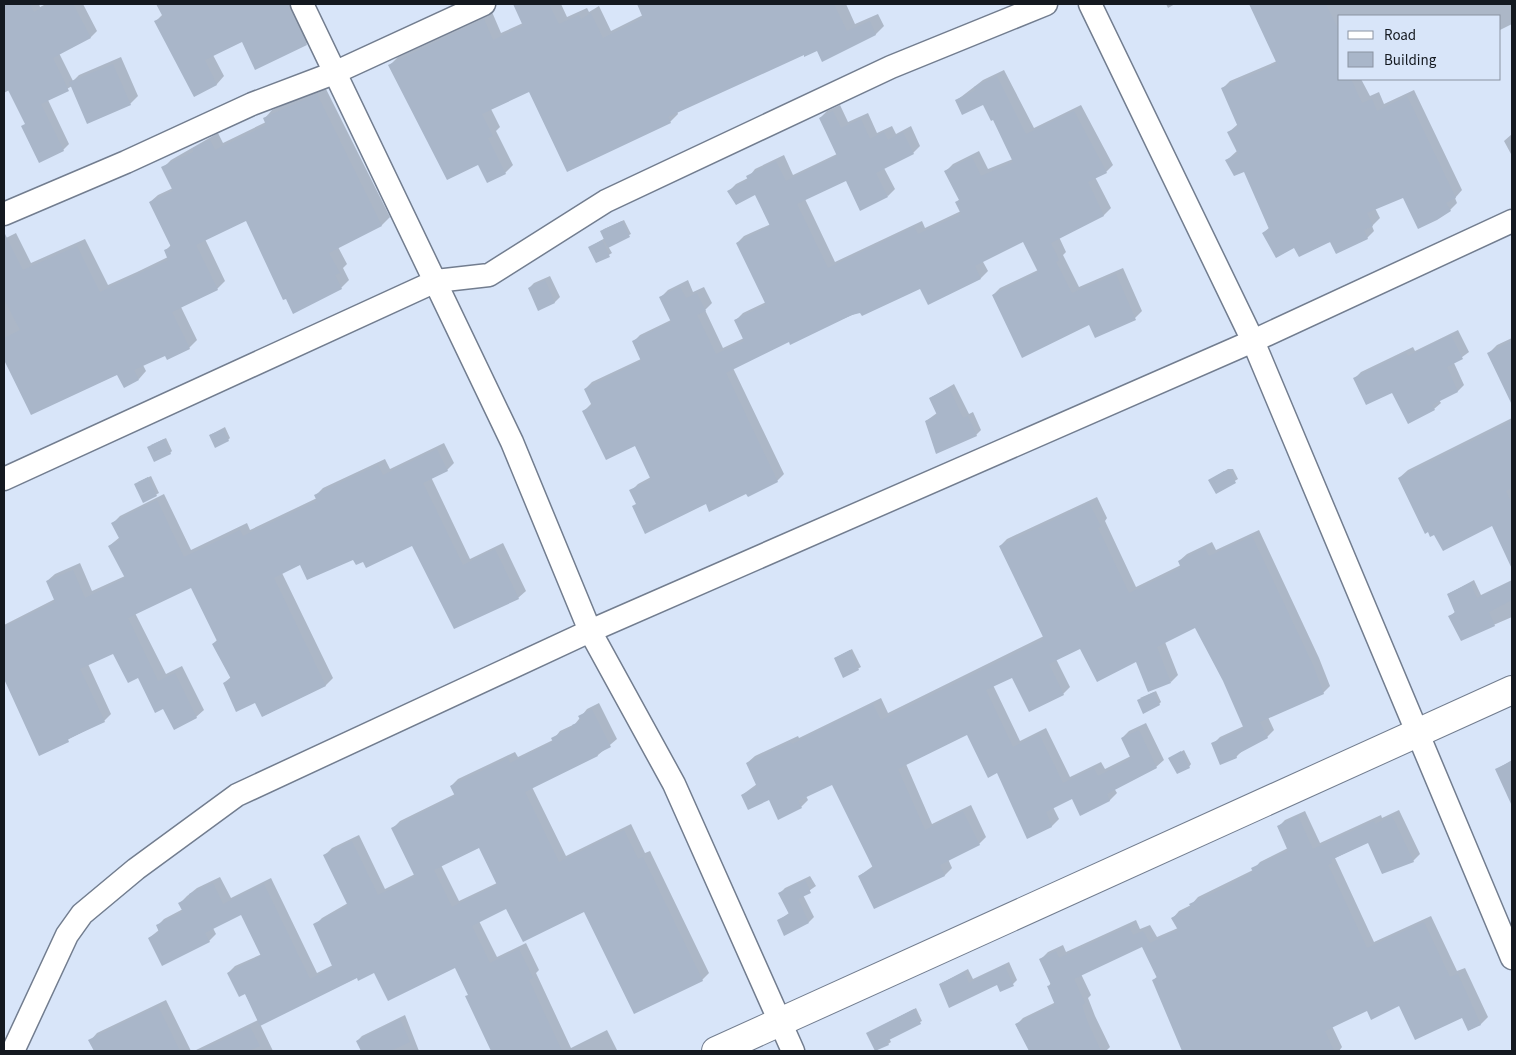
<svg xmlns="http://www.w3.org/2000/svg" width="1516" height="1055" font-family="'Source Sans 3',sans-serif">
	<style>
		.shadow { fill: #0003; fill-rule: evenodd }
		.building { fill: #a9b6c9; fill-rule: evenodd }
		.lines { fill: none; stroke-linecap: round; stroke-linejoin: round }
		.street-casing { stroke: #727d8f; stroke-width: 25 }
		.secondary-casing { stroke: #727d8f; stroke-width: 30 }
		.street { stroke: #fff; stroke-width: 22 }
		.secondary { stroke: #fff; stroke-width: 28 }
	</style>
	<rect width="100%" height="100%" fill="#d8e5f9"/>
	<path class="shadow" d="M4,4H39L40,7L46,4H83L97,31L91,37L59,53L73,81L79,75L121,57L138,96L130,104L72,86L48,100L69,144L63,150L26,123L9,90L4,93Z
		M157,4H293L314,37L306,44L242,41L213,55L224,76L217,84L195,95L156,21L163,14Z
		M514,4H561L567,17L587,8L589,12L599,6L611,31L643,15L638,4H846L855,24L878,14L884,26L876,34L822,60L817,49L804,54L677,111L678,114L670,122L530,90L491,109L500,127L496,131L513,165L505,173L479,163L390,65L398,57L492,12L501,33L523,23Z
		M1166,4H1175L1168,8Z
		M1250,4H1512V24L1500,30V16H1340V79H1361L1370,96L1379,92L1384,104L1414,90L1462,190L1455,198L1457,203L1450,210L1404,196L1375,208L1380,218L1372,226L1374,231L1367,238L1295,246L1263,233L1270,227L1245,170L1227,160L1237,151L1229,132L1238,124L1223,88L1230,81L1277,61Z
		M1004,70L1034,128L1081,105L1113,165L1106,172L1095,177L1111,208L1104,215L1059,237L1066,252L1063,255L1079,287L1123,268L1142,311L1135,318L1090,324L993,295L1000,288L1038,270L1024,241L982,260L988,271L981,278L920,287L789,341L733,368L784,474L777,481L706,503H637L631,491L638,484L651,477L635,445L584,411L592,403L585,389L592,382L641,359L633,342L640,335L671,320L661,297L668,290L688,280L693,292L704,287L712,303L705,310L723,348L744,338L736,320L743,313L766,302L737,243L744,236L771,224L756,193L729,191L736,184L748,178L755,169L784,155L793,175L837,154L820,118L827,111L840,105L848,122L868,113L877,133L892,126L896,134L911,126L920,146L913,153L884,168L895,189L888,196L847,179L805,199L835,262L922,221L925,228L961,211L957,202L960,199L946,171L953,164L979,151L988,169L1013,159L994,118L984,103L957,100L983,80Z
		M325,87L390,217L382,225L338,247L347,264L343,268L349,280L341,288L246,220L205,239L225,281L217,289L181,307L197,340L189,348L165,354L143,365L146,371L139,379L118,374L32,413L4,358V239L16,233L31,263L85,239L108,285L137,272L168,257L165,251L171,245L150,202L158,195L173,188L163,168L171,160L218,133L223,143L266,122L265,118L272,110Z
		M1512,134V153L1511,154L1504,141Z
		M624,220L631,234L608,246L612,253L597,262L590,247L605,238L602,231L604,229Z
		M550,276L560,297L555,302L538,309L529,288L534,283Z
		M1458,330L1469,352L1454,363L1464,385L1458,391L1439,400L1441,403L1434,409L1355,378L1361,372L1413,347L1415,351Z
		M1512,338V402L1489,353L1497,345Z
		M954,384L969,414L973,412L981,430L976,435L926,421L937,413L930,398Z
		M1512,418V566L1492,524L1399,478L1408,470Z
		M225,427L230,438L228,440L210,435Z
		M166,438L172,451L170,453L151,445Z
		M444,443L454,463L447,470L431,477L470,559L503,543L526,591L518,598L412,545L363,560L354,558L301,564L282,573L333,678L326,685L263,716L256,701L224,683L231,677L213,644L218,639L192,586L135,613L166,674L182,666L204,710L196,717L164,707L139,676L114,652L88,664L111,714L104,721L40,754L4,676V625L55,599L47,581L55,574L80,563L92,591L125,576L109,546L120,537L113,523L120,516L164,494L191,550L247,523L250,530L317,498L316,495L323,488L385,459L390,469Z
		M1228,469H1233L1238,479L1216,492L1210,480Z
		M151,476L159,493L144,501L138,482Z
		M1097,497L1107,518L1105,521L1136,587L1181,565L1179,561L1187,554L1212,542L1216,550L1259,530L1319,658L1330,686L1323,693L1268,717L1274,730L1267,737L1242,751L1236,757L1213,744L1220,737L1244,726L1224,681L1195,626L1165,642L1178,675L1171,682L1137,661L1080,648L1056,659L1070,687L1063,694L1012,676L993,685L1020,741L1046,728L1070,777L1101,762L1105,769L1131,756L1122,738L1129,731L1146,723L1164,760L1156,767L1114,788L1117,793L1110,800L1081,815L1073,798L1053,807L1059,819L1052,826L1028,837L998,772L968,733L906,764L932,824L971,805L986,837L979,844L948,859L952,868L945,875L875,907L859,876L873,866L832,783L806,796L808,800L801,807L769,798L742,795L757,784L747,763L755,756L798,736L799,738L881,698L888,713L1044,636L1000,546L1007,539Z
		M1474,580L1481,595L1512,580V617L1461,639L1450,616L1456,611L1448,594Z
		M852,649L861,667L844,676L835,658Z
		M1156,691L1161,702L1159,704L1140,698Z
		M599,703L617,739L598,755L532,787L566,856L631,824L645,853L650,851L709,973L702,980L585,910L507,907L479,921L497,957L526,943L539,970L536,973L571,1048L607,1030L617,1050L615,1051H493L467,997L469,994L456,967L375,972L358,977L260,1024L273,1051H194L258,1020L245,993L228,973L235,966L262,954L242,913L213,928L216,934L209,941L149,938L159,930L157,926L164,919L183,909L180,903L187,896L197,888L220,877L231,898L271,878L317,973L333,965L315,925L322,918L348,903L325,855L332,848L359,835L385,889L415,874L393,828L400,821L455,794L451,786L458,779L515,752L518,757L553,740L560,731L575,724L587,709ZM480,847L497,883L459,901L441,865Z
		M1184,750L1191,764L1189,767L1170,758Z
		M1512,760V803L1497,769Z
		M1399,810L1420,854L1413,861L1368,842L1335,858L1374,942L1431,916L1457,971L1465,968L1488,1017L1481,1024L1469,1030L1463,1016L1400,1004L1367,1010L1332,1026L1342,1047L1339,1051H1184L1153,980L1158,976L1143,945L1081,974L1091,995L1088,998L1095,1016L1110,1047L1106,1051H1030L1016,1025L1023,1018L1056,1002L1048,987L1051,983L1041,959L1048,952L1063,945L1066,952L1136,920L1140,929L1150,925L1157,937L1178,928L1173,918L1179,911L1191,905L1198,897L1253,870L1260,862L1288,848L1278,827L1285,820L1305,811L1320,843L1381,815L1382,818Z
		M810,876L816,886L803,895L814,917L809,922L778,921L789,913L780,893L785,888Z
		M1009,962L1017,980L1013,984H940L968,969L973,979Z
		M166,1000L191,1051H95L90,1041L97,1033Z
		M916,1008L922,1021L889,1038L891,1042L888,1044L868,1033Z
		M405,1015L419,1051H362L357,1041L362,1036Z"/>
	<path class="building" d="M4,4H30L34,12L49,4H73L91,38L53,58L69,91L41,104L64,151L39,163L21,126L25,124L8,90L4,92Z
		M156,4H287L307,45L255,70L242,42L205,60L217,85L194,97L154,21L163,17Z
		M513,4H549L559,24L579,15L581,19L591,13L603,38L643,18L637,4H834L847,31L870,21L876,35L822,62L817,51L804,57V55L668,117L671,123L567,172L529,92L482,114L493,136L488,138L506,174L487,183L478,165L447,180L388,65L484,19L493,40L523,26Z
		M1249,4H1326L1340,32V79H1351L1362,103L1372,99L1377,111L1407,96L1456,198L1446,203L1451,211L1437,220L1418,229L1403,198L1367,213L1373,226L1364,230L1368,239L1336,254L1330,242L1299,257L1294,248L1276,258L1262,233L1269,229L1244,172L1234,176L1225,160L1238,154L1227,132L1238,127L1221,88L1277,64Z
		M113,64L131,105L87,124L69,82Z
		M997,76L1026,134L1074,111L1107,173L1088,182L1104,216L1051,243L1059,260L1056,262L1072,293L1116,274L1136,320L1095,338L1089,325L1022,358L992,295L1038,272L1023,242L975,266L981,279L928,305L920,289L862,316L860,313L852,315L790,345L789,342L726,373L778,482L748,497L746,494L709,512L706,504L645,534L632,506L636,504L629,490L651,480L635,446L606,460L582,411L592,406L584,389L641,361L632,341L671,322L659,297L680,287L686,298L697,293L706,311L697,315L716,354L744,341L734,320L766,305L736,243L770,226L755,195L736,205L727,191L748,180L746,176L776,161L786,181L837,156L819,118L833,111L841,128L861,119L870,139L884,132L888,140L903,132L914,154L876,173L888,197L860,211L846,181L797,204L828,268L914,227L918,234L961,214L955,202L959,200L944,171L972,157L981,176L1013,162L993,120L991,121L983,105L962,115L955,100L976,90L974,87Z
		M317,94L382,226L329,253L340,273L335,275L342,289L293,314L286,299L283,300L246,221L196,245L218,290L172,312L190,349L167,360L165,356L134,370L139,380L124,388L117,375L31,415L4,360V338L20,330L4,299V232L23,270L77,246L100,292L168,260L164,250L171,247L149,202L173,191L161,167L193,152V148L210,140L215,150L266,125L263,118Z
		M622,221L630,237L608,248L600,231Z
		M602,240L610,257L596,263L588,247Z
		M545,280L555,303L538,311L528,288Z
		M1451,335L1463,359L1447,367L1458,392L1432,405L1435,410L1408,424L1392,393L1366,405L1353,378L1406,353L1408,356Z
		M1512,341V405L1487,353Z
		M949,388L963,418L968,416L977,436L936,454L925,421L937,415L929,398Z
		M1512,421V488L1506,491L1512,504V569L1492,526L1443,551L1434,535L1430,537L1428,532L1425,534L1398,478Z
		M223,429L229,441L215,448L209,435Z
		M164,439L171,454L154,462L147,447Z
		M437,449L448,471L423,483L463,565L495,549L519,599L454,629L412,546L366,568L363,562L356,565L353,560L307,580L300,565L274,578L326,686L262,717L255,703L236,712L223,683L231,679L212,644L217,641L191,588L128,618L158,681L175,673L197,718L174,730L163,709L155,713L138,678L128,683L113,654L80,669L105,722L68,739L69,742L39,756L4,679V627L55,602L46,581L73,570L85,598L125,578L108,546L120,540L111,523L157,500L184,557L240,530L243,536L317,501L314,495L378,465L383,475Z
		M1230,471L1236,483L1216,494L1208,480L1224,471Z
		M148,477L157,496L143,503L134,484Z
		M1089,503L1101,526L1098,528L1129,593L1181,568L1178,561L1205,548L1209,556L1252,536L1313,665L1324,694L1260,722L1268,738L1236,755L1237,758L1220,765L1211,743L1244,729L1223,681L1195,628L1157,647L1171,683L1148,692L1136,662L1097,682L1080,649L1049,664L1064,695L1029,712L1012,678L986,690L1013,747L1039,734L1063,783L1094,768L1098,776L1131,759L1121,738L1139,730L1157,768L1107,794L1110,801L1080,816L1072,799L1046,812L1052,827L1027,839L997,773L988,778L967,735L898,769L925,830L963,811L980,845L940,865L945,876L874,909L858,876L873,868L832,785L798,801L802,808L778,820L769,800L748,810L741,795L757,787L746,763L791,742L792,744L873,704L881,720L1044,639L999,546Z
		M1512,581V600L1489,612L1495,626L1461,641L1448,616L1455,613L1447,594L1470,583L1477,598Z
		M850,650L859,670L843,678L834,658Z
		M1154,692L1160,705L1143,714L1137,700Z
		M592,709L611,747L597,754L598,756L525,792L559,862L624,830L638,859L643,857L703,981L634,1014L584,912L523,942L506,909L472,926L490,963L519,949L533,978L529,980L562,1051H491L465,996L468,995L455,968L388,1001L374,973L358,981L357,978L260,1026L245,994L239,997L227,973L261,956L241,915L205,933L210,942L162,966L148,938L159,932L156,925L183,912L178,903L190,897L189,894L213,883L223,904L264,884L310,979L333,968L313,924L348,906L323,855L352,841L378,895L415,877L391,828L455,796L450,786L508,758L510,763L553,742L551,738L573,727L572,725L581,721L578,716ZM479,848L497,885L452,907L434,870Z
		M1181,751L1190,768L1177,774L1168,758Z
		M1512,761V806L1495,769Z
		M1298,816L1313,849L1374,821L1375,824L1392,816L1414,862L1382,874L1368,843L1331,860L1332,863L1328,865L1367,948L1424,922L1450,977L1458,974L1481,1025L1468,1031L1462,1018L1415,1040L1399,1006L1371,1020L1367,1011L1325,1031L1334,1051H1182L1152,980L1157,978L1142,947L1074,979L1085,1003L1082,1005L1088,1023L1101,1051H1029L1015,1024L1055,1005L1047,986L1051,985L1039,959L1056,951L1059,958L1129,926L1133,935L1143,931L1150,943L1178,930L1171,918L1191,907L1189,904L1224,888L1253,872L1251,868L1288,851L1277,826Z
		M805,880L811,893L798,899L809,923L784,936L777,920L789,914L778,893Z
		M1004,965L1014,986L1000,992L997,985L949,1008L939,984L964,972L969,983Z
		M158,1006L180,1051H94L88,1040Z
		M914,1009L921,1024L887,1041L889,1045L875,1051L866,1033Z
		M400,1019L410,1042L390,1051H361L356,1041Z
		M250,1027L260,1046L249,1051H199Z"/>
	<g class="lines">
		<g class="street-casing">
			<path id="street" d="M302,4L512,442L590,631L674,784L793,1051
				M1090,4L1253,341L1512,958
				M4,214L126,162L252,104L334,73L484,4
				M4,479L436,281L489,275L606,201L891,67L1046,4
				M13,1051L67,935L82,914L136,869L237,795L590,631L1253,341L1512,221"/>
		</g>
		<g class="secondary-casing">
			<path id="secondary" d="M716,1051L1512,690"/>
		</g>
		<use href="#street" class="street"/>
		<use href="#secondary" class="secondary"/>
	</g>
	<rect width="1516" height="1055" fill="none" stroke="#141920" stroke-width="10"/>
	<rect x="1338" y="15" width="162" height="65" fill="#d8e5f9" stroke="#8a93a2"/>
	<rect x="1348" y="31" width="25" height="8" fill="#ffffff" stroke="#8a93a2"/>
	<text x="1384" y="40" font-size="15" fill="#141920">Road</text>
	<rect x="1348" y="52" width="25" height="15" fill="#a9b6c9" stroke="#8a93a2"/>
	<text x="1384" y="65" font-size="15" fill="#141920">Building</text>
</svg>
